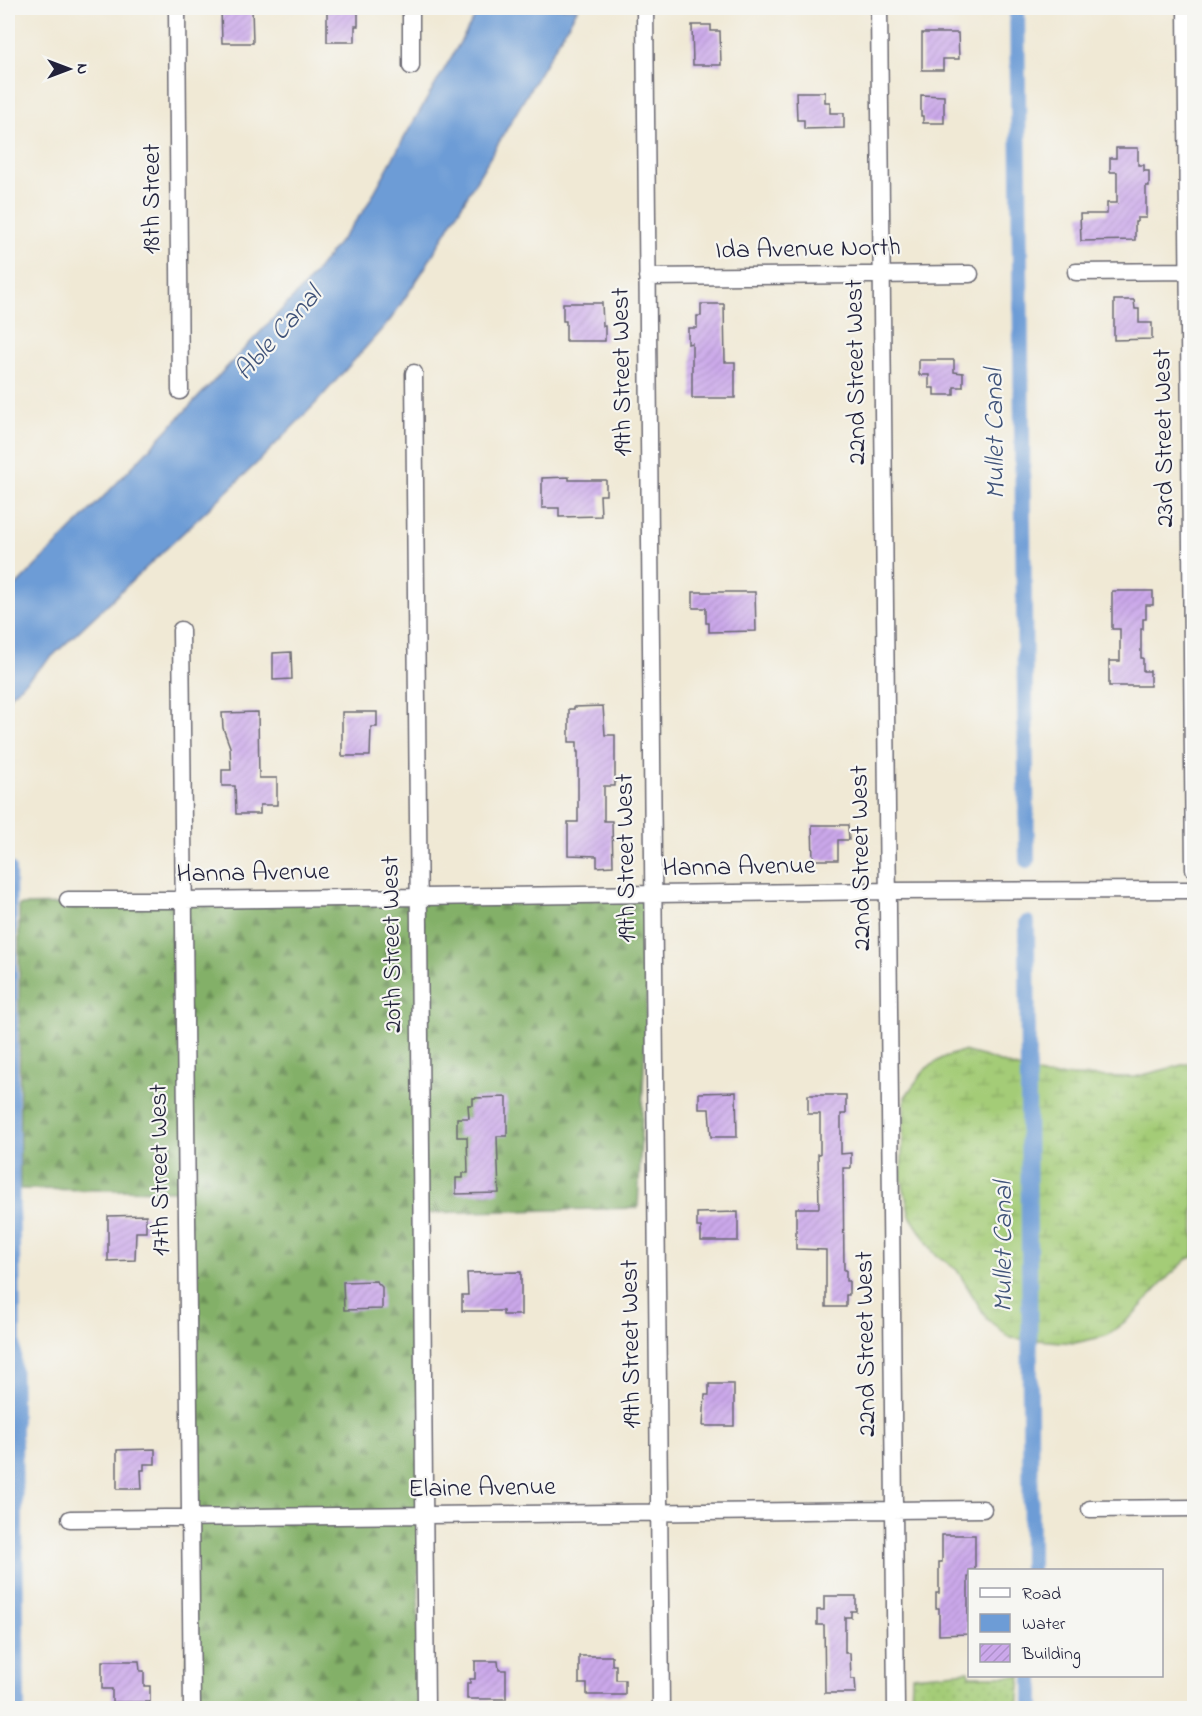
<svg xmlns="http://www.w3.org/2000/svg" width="1202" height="1716" font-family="'Indie Flower',sans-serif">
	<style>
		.grass { fill: url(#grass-dots); stroke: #637759; stroke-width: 1.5 }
		.forest { fill: url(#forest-firs); stroke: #526952; stroke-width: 1.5 }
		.wetland { fill: url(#wetland-marsh); stroke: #637759; stroke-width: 1.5 }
		.water { fill: #6d9cd6; stroke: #485f88; stroke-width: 1.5 }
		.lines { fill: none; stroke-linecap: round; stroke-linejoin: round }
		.canal { stroke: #6d9cd6; stroke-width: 16 }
		.building { fill: url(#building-hatch) }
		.street-casing { stroke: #6a6871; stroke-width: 19 }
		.street { stroke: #fff; stroke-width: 16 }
		.labels { text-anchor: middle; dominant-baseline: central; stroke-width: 4.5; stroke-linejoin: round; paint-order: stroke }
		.street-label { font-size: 26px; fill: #22223b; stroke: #f6f6f2 }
		.water-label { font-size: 27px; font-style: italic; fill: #405379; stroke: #f6f6f2 }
	</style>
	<defs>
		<pattern id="grass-dots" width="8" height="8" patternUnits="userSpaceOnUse" patternTransform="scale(1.5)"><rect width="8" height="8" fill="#a4cc77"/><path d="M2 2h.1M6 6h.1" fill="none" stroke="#8daf68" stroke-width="1.8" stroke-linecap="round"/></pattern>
		<pattern id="forest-firs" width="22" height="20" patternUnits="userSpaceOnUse" patternTransform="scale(1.5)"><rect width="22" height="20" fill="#83b068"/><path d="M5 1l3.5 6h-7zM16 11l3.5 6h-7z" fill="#6b8f57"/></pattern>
		<pattern id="wetland-marsh" width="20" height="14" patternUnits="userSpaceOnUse" patternTransform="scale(1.5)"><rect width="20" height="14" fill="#a4cc77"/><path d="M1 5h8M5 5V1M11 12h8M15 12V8" fill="none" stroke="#8daf68"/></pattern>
		<pattern id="building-hatch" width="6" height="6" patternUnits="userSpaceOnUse" patternTransform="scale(1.5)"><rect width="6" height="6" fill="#cba8ea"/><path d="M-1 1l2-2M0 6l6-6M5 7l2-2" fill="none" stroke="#ae90ca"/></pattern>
	</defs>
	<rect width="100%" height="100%" fill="#f6f6f2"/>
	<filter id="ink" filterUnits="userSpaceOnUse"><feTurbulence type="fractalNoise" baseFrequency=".0167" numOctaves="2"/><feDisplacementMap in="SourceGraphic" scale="12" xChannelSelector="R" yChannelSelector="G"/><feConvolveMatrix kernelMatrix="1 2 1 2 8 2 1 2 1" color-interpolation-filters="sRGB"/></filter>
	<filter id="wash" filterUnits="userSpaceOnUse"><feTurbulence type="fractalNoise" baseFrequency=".008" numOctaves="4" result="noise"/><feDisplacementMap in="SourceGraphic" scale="24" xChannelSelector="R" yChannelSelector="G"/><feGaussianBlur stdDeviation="1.35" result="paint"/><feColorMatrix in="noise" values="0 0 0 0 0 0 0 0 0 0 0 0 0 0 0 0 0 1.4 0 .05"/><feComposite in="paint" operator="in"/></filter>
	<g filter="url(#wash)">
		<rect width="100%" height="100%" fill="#f0e9d5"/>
		<path class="grass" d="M969,1671L970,1676H1021L1018,1708H911L912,1676Z"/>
		<path class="forest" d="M304,900H651L638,1208L424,1213L417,1708H187L189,1191L20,1189L19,905Z"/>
		<path class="wetland" d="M963,1051L986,1057L1014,1067L1045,1076L1135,1077L1194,1062V1257L1188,1259L1169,1276L1131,1317L1106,1336L1075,1343L1010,1338L987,1319L957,1270L934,1253L910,1216L901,1176L905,1097L925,1069L944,1057Z"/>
		<path class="water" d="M480,8H578L423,271L391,319L316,403L256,464L8,698V594L112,488L306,284L365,209L404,138Z"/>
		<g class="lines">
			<path class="canal" d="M1017,8L1027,860
				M8,869L17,1708
				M1027,923L1031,1570
				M1032,1676V1708"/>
		</g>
		<g id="blocks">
			<path class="building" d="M221,8H252L253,43H222Z
				M327,8H358V26H355V42H327Z
				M692,25H711V31H720L721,65H693Z
				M922,33H958L959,59H943V70H922Z
				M796,92H825V102H830V113H844V128L804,129V120H797Z
				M921,95L944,96V123H923V116H921Z
				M1116,148H1138V165H1144V171H1149V186H1146V218H1137V222H1135V240L1081,241L1080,214H1107V203H1117V172H1110V158H1116Z
				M1114,300H1134L1135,309H1139V323H1152V339L1114,340Z
				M563,303H602L603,326H605V341H566V321H563Z
				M701,304H724L725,362H735V398H692V343L688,344V328H697V316H701Z
				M919,360H954V372L963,373V387H954V395H934V388H929V375H919Z
				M569,477V480H606V495H600L601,516L559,517V508H542V478Z
				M1112,591H1153V605H1146V619H1143V629H1141V658H1143V671H1150V686H1109V661H1120V629H1112Z
				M693,592H755L756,631L709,632V623H706V608H693Z
				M291,652L292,679L273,680V653Z
				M603,706L605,735H615V786H604V821H612L613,866L597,867V856L568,855V822H578V752H577V742H569V709H574V707Z
				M258,712L259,778H277V805H260V814H236L235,786H222V770H231L230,747L223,728L222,713Z
				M342,712H377V727H371L370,756H342Z
				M812,825H848L849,840H838V860H813Z
				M736,1092L737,1137H711L709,1109H699V1093Z
				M808,1095H846V1114H841V1154L851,1153V1168H843L844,1270H846V1281H849V1295H846V1307H826V1250L796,1249V1208H819L818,1154H820V1114H808Z
				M507,1097V1136H497L499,1193L456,1194V1178H463V1173H468L467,1137H457V1118H469L468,1105H473V1098Z
				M738,1212V1241H701V1227H697V1213Z
				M146,1215V1232H136L135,1260L108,1261V1216Z
				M521,1272V1315H503V1311H462V1295H468L467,1273Z
				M376,1281L382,1287V1309L344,1310L343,1282Z
				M709,1384H734V1426H703L705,1395H709Z
				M155,1449V1464H144V1470H141L142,1489H117V1450Z
				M942,1535H975V1570H969V1577H968V1634L939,1635V1608H936V1593H939V1562H942Z
				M824,1596H856V1611H851V1617H845V1653H850L851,1679H855L856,1693H825L824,1625H817V1610H824Z
				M579,1656H612V1665H616V1680H625V1695H587V1684H579Z
				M102,1661H139L140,1671H144V1686H150V1702H112V1689H102Z
				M475,1661H498L499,1670H506V1699H467V1683H470V1679H475Z"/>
		</g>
	</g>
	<g filter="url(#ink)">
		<use href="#blocks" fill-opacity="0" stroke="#6a6871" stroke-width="1.5"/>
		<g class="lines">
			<g class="street-casing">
				<path id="street" d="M177,8L180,391
					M411,8V66
					M645,8L661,1708
					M879,8L896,1708
					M1186,8L1194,869
					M1076,272L1194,271
					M647,277L970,274
					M414,373L426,1708
					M181,630L192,1708
					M68,900H184L888,891L1194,890
					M1090,1509L1194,1508
					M70,1519L983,1509"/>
			</g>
			<use href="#street" class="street"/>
		</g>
	</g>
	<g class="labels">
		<g class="street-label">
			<text transform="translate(153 199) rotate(-90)">18th Street</text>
			<text transform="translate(808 250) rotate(-1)">Ida Avenue North</text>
			<text transform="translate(623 372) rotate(-91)">19th Street West</text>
			<text transform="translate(857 372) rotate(-91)">22nd Street West</text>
			<text transform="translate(1165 438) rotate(-91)">23rd Street West</text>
			<text transform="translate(627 858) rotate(-91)">19th Street West</text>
			<text transform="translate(862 858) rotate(-91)">22nd Street West</text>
			<text transform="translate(739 868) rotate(-1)">Hanna Avenue</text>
			<text transform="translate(253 874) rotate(-1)">Hanna Avenue</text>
			<text transform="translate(393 944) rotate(-91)">20th Street West</text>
			<text transform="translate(161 1170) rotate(-91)">17th Street West</text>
			<text transform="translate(632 1344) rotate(-91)">19th Street West</text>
			<text transform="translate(867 1344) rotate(-91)">22nd Street West</text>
			<text transform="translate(482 1489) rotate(-1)">Elaine Avenue</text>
		</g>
		<g class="water-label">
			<text transform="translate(279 334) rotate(-48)">Able Canal</text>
			<text transform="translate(996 434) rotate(-91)">Mullet Canal</text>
			<text transform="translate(1004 1247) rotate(-90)">Mullet Canal</text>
		</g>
	</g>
	<rect width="1202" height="1716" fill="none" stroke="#f6f6f2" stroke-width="30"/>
	<rect x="968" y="1569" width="195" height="108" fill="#f6f6f2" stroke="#a1a1a9" stroke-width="1.5"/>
	<rect x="980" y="1588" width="30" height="9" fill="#ffffff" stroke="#a1a1a9" stroke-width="1.5"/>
	<text x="1022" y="1599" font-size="18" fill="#22223b">Road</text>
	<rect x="980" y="1614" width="30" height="18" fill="#6d9cd6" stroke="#a1a1a9" stroke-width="1.5"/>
	<text x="1022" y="1629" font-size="18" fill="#22223b">Water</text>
	<rect x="980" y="1644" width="30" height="18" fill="url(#building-hatch)" stroke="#a1a1a9" stroke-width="1.5"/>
	<text x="1022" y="1659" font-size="18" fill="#22223b">Building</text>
	<g transform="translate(69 69) rotate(90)" stroke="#f6f6f2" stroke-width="4.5" paint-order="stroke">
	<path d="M0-4.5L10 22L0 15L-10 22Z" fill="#22223b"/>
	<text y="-9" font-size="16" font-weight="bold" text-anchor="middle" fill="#22223b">N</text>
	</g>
</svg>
